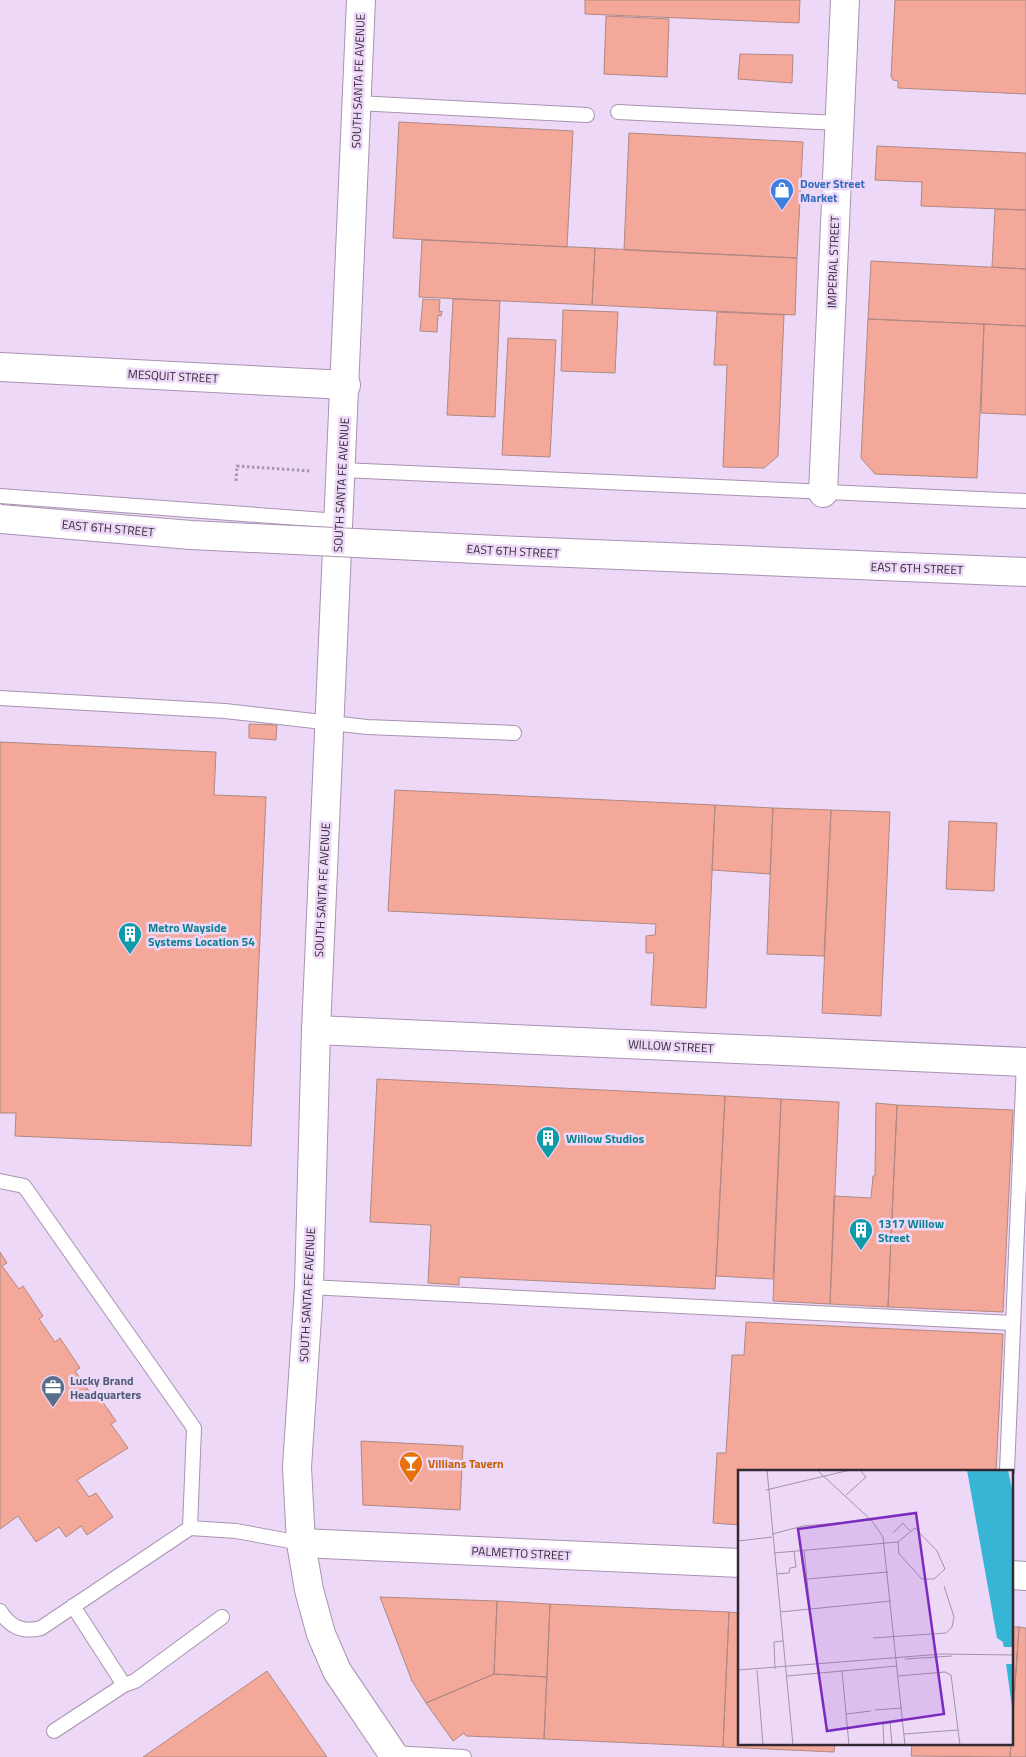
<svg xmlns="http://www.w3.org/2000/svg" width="1026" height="1757" font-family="'Titillium Web',sans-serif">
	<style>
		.building { fill: #f3a89a; stroke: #af8982 }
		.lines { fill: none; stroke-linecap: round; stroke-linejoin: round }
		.lane-casing { stroke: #a893b0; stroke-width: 16 }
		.street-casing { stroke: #a893b0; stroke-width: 30 }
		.secondary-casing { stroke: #a893b0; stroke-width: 30 }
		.primary-casing { stroke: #a893b0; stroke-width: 30 }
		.path { stroke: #a896af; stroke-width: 3; stroke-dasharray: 2.5 2.5; stroke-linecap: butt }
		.lane { stroke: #fff; stroke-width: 14 }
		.street { stroke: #fff; stroke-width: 28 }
		.secondary { stroke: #fff; stroke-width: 28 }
		.primary { stroke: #fff; stroke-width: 28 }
		.primary-bridge-casing { stroke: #a893b0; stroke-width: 30; stroke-linecap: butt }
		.primary-bridge { stroke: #fff; stroke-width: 28 }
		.labels { text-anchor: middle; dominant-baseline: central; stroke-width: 5; stroke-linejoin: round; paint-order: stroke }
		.street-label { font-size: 12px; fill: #322935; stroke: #eed8f8 }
		.shop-label { font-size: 12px; font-weight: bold; fill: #366cbe; stroke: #eed8f8; text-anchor: start }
		.culture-label { font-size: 12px; font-weight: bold; fill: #0d838f; stroke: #eed8f8; text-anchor: start }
		.service-label { font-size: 12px; font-weight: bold; fill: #4e5e75; stroke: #eed8f8; text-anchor: start }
		.food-label { font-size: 12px; font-weight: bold; fill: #c56008; stroke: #eed8f8; text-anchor: start }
		.inset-road { fill: none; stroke: #a392aa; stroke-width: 1 }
		.view { fill: #7b2cbf; fill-opacity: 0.15; stroke: #7b2cbf; stroke-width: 2.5 }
		.inset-edge { fill: none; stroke: #322935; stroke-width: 2.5 }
	</style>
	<rect width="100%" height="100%" fill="#eed8f8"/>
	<path class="building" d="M585,0H800L799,23L585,14Z
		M895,0H1026V94L898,88V81L893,80L891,76Z
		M606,16L669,19L667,77L604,74Z
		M740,54L793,55L792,83L738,79Z
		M399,122L573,131L567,247L393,238Z
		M629,133L803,142L797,258L624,250Z
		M877,146L1026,153V210L921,206L922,182L875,180Z
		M995,209L1026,210V269L992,267Z
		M422,240L595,248L592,305L419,297Z
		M595,248L797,258L795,315L592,305Z
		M871,261L1026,269V326L868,319Z
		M423,299L440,300L439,312L442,311L441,316L438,315L437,332L420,331Z
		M453,299L500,301L495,417L447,415Z
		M563,310L618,312L615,373L561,371Z
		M717,312L784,315L778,456L764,468L723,467L727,365H714Z
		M868,319L984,324L977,478L875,474L861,458Z
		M984,324L1026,326V415L981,413Z
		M508,338L556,340L550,457L502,455Z
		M249,724L277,725L276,740L249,738Z
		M0,742L216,752L214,795L266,797L251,1146L15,1136L16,1113H0Z
		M395,790L715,805L706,1008L651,1005L654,953H646V936L655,935L656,924L388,911Z
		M715,805L773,808L770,874L712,870Z
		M773,808L831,810L824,956L767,954Z
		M831,810L890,812L881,1016L822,1013Z
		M949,821L997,823L994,891L946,889Z
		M377,1079L725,1096L715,1289L459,1277V1285L428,1283L431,1225L370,1222Z
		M725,1096L781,1099L773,1279L716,1276Z
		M781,1099L839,1102L830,1304L773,1301Z
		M876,1103L897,1105L888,1307L830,1304L834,1196L871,1198L873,1176H875Z
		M897,1105L1013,1110L1003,1312L888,1307Z
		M0,1252L7,1263L2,1266L19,1289L23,1286L43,1316L39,1319L55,1342L60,1338L80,1368L75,1371L91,1394L95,1391L116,1421L111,1424L128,1448L77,1480L89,1497L96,1493L113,1517L87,1535L81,1526L66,1537L59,1527L36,1542L18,1516L0,1529Z
		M746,1322L1003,1334L996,1471H740V1525L713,1523L717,1453H726L732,1355H744Z
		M361,1441L463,1446L460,1510L363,1505Z
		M380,1597L497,1601L494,1674L426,1703L412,1681Z
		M497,1601L550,1604L547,1677L494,1674Z
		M550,1604L729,1612L723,1747L544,1739Z
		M729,1612L740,1613V1743H835L834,1752L723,1747Z
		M1012,1627H1019L1012,1729Z
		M1019,1627L1026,1628V1757H1010Z
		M267,1671L327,1757H143Z
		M494,1674L547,1677L544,1739L466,1736L464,1733L453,1741L426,1703Z
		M912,1743H1011L1010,1757L911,1756Z"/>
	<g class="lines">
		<g class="lane-casing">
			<path id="lane" d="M357,103L587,115
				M618,112L839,123
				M342,470L1026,501
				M0,496L339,521
				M0,698L225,711L367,727L514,733
				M0,1181L24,1186L194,1428L190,1528
				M309,1287L1013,1323
				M1007,1471L1024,1062
				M73,1606L124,1685L135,1681L222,1617
				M0,1611C10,1627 22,1633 41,1628L190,1528L236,1531L301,1543
				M54,1731L124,1685
				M392,1753L464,1757"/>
		</g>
		<g class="street-casing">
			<path id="street" d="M0,367L346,385
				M823,493L845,0
				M316,1030L1026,1062
				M301,1543L740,1563
				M1012,1575L1026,1576"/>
		</g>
		<g class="secondary-casing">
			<path id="secondary" d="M361,0L316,1030L309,1287L297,1467L301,1543L309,1590L321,1634L337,1671L395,1757"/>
		</g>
		<g class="primary-casing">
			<path id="primary" d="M497,550L1026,572"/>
		</g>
		<path class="path" d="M236,481L237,466L311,471"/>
		<use href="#lane" class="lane"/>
		<use href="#street" class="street"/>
		<use href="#secondary" class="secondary"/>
		<use href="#primary" class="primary"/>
		<g class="primary-bridge-casing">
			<path id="primary-bridge" d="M0,519L191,535L497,550"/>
		</g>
		<use href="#primary-bridge" class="primary-bridge"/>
	</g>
	<defs>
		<g id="shop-pin" transform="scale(1.25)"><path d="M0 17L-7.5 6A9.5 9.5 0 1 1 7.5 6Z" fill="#3f7fe0" stroke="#eed8f8"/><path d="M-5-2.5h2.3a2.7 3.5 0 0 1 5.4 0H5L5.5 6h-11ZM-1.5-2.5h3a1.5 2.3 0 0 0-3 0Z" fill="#fff"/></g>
		<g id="building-pin" transform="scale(1.25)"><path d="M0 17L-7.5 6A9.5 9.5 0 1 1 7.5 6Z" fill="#0f9aa8" stroke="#eed8f8"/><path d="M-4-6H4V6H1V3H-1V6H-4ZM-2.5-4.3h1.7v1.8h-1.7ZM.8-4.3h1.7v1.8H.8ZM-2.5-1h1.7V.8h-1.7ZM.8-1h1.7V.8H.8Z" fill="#fff"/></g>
		<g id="office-pin" transform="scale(1.25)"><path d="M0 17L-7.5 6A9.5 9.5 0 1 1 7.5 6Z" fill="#5c6f8a" stroke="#eed8f8"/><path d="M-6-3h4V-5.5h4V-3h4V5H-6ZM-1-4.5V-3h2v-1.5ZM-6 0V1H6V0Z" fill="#fff"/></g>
		<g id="bar-pin" transform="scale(1.25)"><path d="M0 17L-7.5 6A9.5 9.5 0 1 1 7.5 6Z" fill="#e8710a" stroke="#eed8f8"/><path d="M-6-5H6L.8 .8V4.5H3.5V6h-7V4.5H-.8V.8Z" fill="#fff"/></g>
	</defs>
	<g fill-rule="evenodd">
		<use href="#shop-pin" x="782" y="190"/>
		<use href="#building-pin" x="130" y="934"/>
		<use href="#building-pin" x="548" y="1138"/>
		<use href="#building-pin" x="861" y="1230"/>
		<use href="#office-pin" x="53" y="1387"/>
		<use href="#bar-pin" x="411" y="1463"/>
	</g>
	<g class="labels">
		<g class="street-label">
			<text transform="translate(358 81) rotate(-88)">SOUTH SANTA FE AVENUE</text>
			<text transform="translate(833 262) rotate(-88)">IMPERIAL STREET</text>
			<text transform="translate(173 376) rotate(3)">MESQUIT STREET</text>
			<text transform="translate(341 485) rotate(-87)">SOUTH SANTA FE AVENUE</text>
			<text transform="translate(108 528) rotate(5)">EAST 6TH STREET</text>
			<text transform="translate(513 551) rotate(3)">EAST 6TH STREET</text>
			<text transform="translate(917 568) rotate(2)">EAST 6TH STREET</text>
			<text transform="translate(322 890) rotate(-87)">SOUTH SANTA FE AVENUE</text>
			<text transform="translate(671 1046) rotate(3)">WILLOW STREET</text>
			<text transform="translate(307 1295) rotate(-87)">SOUTH SANTA FE AVENUE</text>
			<text transform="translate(521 1553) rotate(3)">PALMETTO STREET</text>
		</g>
		<g class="shop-label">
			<text x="800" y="183">Dover Street<tspan x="800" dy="14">Market</tspan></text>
		</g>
		<g class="culture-label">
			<text x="148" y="927">Metro Wayside<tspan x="148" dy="14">Systems Location 54</tspan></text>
			<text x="566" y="1138">Willow Studios</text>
			<text x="878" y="1223">1317 Willow<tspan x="878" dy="14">Street</tspan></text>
		</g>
		<g class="service-label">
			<text x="70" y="1380">Lucky Brand<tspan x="70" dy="14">Headquarters</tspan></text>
		</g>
		<g class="food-label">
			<text x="428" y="1463">Villians Tavern</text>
		</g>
	</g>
	<g transform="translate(738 1470)">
		<rect width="275" height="275" fill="#eed8f8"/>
		<path d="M229,0H270L275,24V244L265,172L259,168Z" fill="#37b5d5"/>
		<path d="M262,177H275V194H263Z" fill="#eed8f8"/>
		<path class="inset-road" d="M29,0L55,275M79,0L134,51L145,67L167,275M28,20L112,0M108,25L128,7L122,0M155,63L165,53L172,61M34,64L65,56L133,50M0,71L34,67M66,80L72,139M36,83L160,72L177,58L199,81L207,99L196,109H184L161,84L160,72M39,104L51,103L52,98L58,97L56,81M69,109L150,102M42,142L153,131M135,168L208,163L214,157L216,147L206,116M167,189L214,186M37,199L36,172L45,171M0,200L204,184L275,185M19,200L25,275M104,201L111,275M49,206L159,196M160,206L207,202L213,205L222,275M137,240L164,238M108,244L133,241M152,252L154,275M166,264L220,260M146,275L145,254L165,251"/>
		<path class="view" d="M178,43L206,244L89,261L60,59Z"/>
		<rect width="275" height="275" class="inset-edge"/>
	</g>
</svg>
